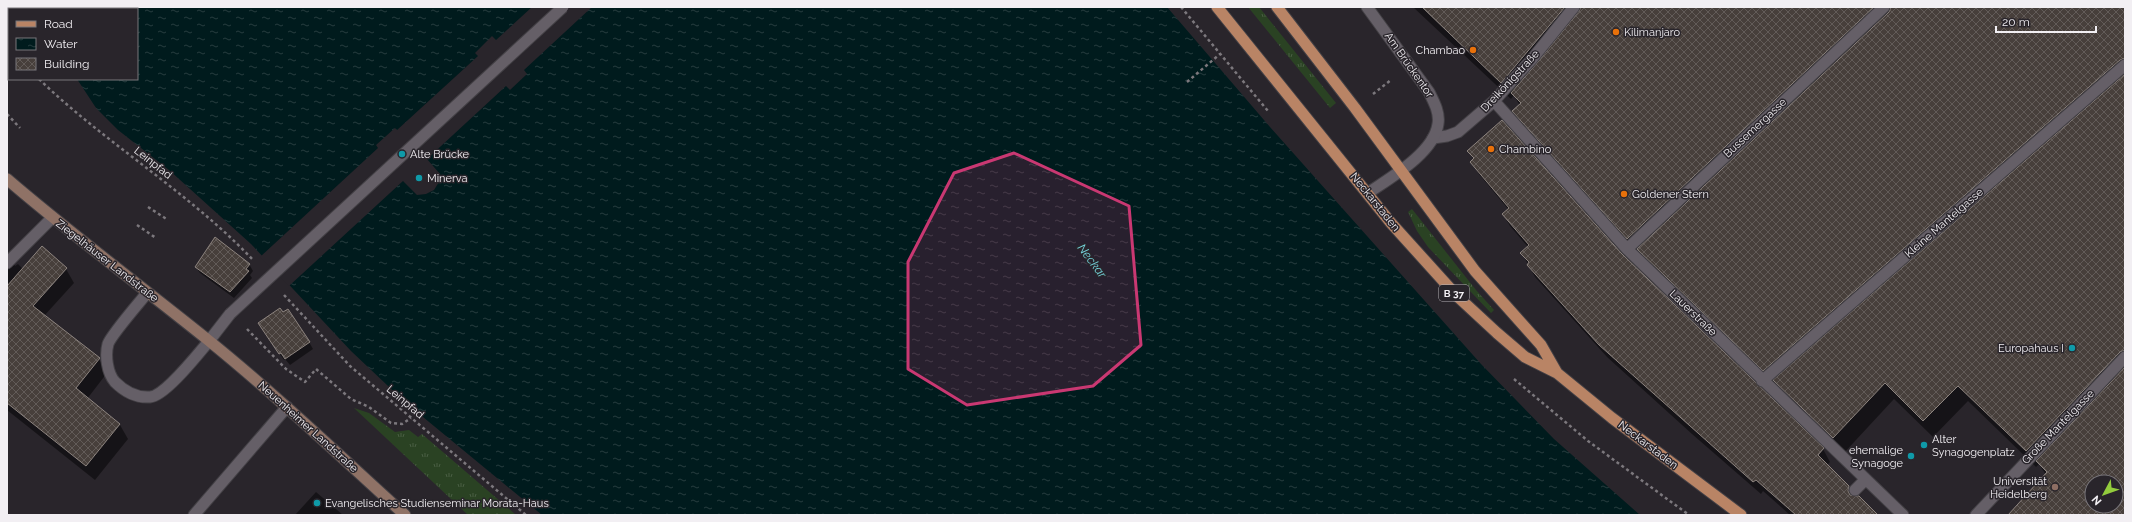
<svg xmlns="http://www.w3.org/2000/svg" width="2132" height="522" font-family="Raleway,sans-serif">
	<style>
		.grass { fill: url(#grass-tufts) }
		.water { fill: url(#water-ripples) }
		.pier { fill: #29252b }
		.shadow { fill: #0007; fill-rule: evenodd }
		.building { fill: url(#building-cross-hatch); stroke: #8d847f; fill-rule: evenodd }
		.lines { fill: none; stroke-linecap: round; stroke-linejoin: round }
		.service-casing { stroke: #434045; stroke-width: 13 }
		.pedestrian-casing { stroke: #434045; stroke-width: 13 }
		.minor-casing { stroke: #434045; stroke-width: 13 }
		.secondary-casing { stroke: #434045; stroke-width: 13 }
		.primary-casing { stroke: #434045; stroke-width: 13 }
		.path { stroke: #7c787d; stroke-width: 2.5; stroke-dasharray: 3 3; stroke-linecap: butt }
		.service { stroke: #655f67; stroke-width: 11 }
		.pedestrian { stroke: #655f67; stroke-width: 11 }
		.minor { stroke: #655f67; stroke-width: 11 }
		.secondary { stroke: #8f7266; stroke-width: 11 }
		.primary { stroke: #b98465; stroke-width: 11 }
		.minor-bridge-casing { stroke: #434045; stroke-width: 13; stroke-linecap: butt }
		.minor-bridge { stroke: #655f67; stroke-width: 11 }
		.marked { fill: #c93872; fill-opacity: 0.2; stroke: #c93872; stroke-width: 3; stroke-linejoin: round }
		.food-dot { fill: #e8710a; stroke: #29252b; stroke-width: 1.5 }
		.culture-dot { fill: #0f9aa8; stroke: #29252b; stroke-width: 1.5 }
		.education-dot { fill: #8d6e63; stroke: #29252b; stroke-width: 1.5 }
		.labels { text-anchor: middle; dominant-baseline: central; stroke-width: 3; stroke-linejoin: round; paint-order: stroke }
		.shield { fill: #29252b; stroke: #b6b2b7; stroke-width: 1 }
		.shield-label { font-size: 10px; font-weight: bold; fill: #f2eff3 }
		.poi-label { font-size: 11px; fill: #f2eff3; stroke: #29252b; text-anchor: start }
		.street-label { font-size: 11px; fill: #f2eff3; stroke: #29252b }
		.water-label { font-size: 12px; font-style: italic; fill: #74d2d9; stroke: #29252b }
	</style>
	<defs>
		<pattern id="grass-tufts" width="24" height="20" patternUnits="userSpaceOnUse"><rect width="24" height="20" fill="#2a4223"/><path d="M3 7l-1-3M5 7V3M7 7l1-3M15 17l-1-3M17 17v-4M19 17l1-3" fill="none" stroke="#495e43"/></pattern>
		<pattern id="water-ripples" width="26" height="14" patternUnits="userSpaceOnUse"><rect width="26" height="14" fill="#001b1d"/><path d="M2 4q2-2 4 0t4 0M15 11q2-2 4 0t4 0" fill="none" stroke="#263c3e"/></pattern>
		<pattern id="building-cross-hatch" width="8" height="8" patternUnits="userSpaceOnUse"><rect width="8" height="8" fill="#473f3b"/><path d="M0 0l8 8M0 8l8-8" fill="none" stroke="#625b58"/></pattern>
	</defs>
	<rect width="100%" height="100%" fill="#29252b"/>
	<path class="grass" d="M1248,7H1259L1336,103L1330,108Z
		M1412,209L1476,290L1494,310L1491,313L1428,247L1417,231L1408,212Z
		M354,408L369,413L395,432L409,430L418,437L422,434L516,515H468Z"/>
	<path class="water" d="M8,7H1167L1270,127L1481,364L1554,439L1640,515H542L406,403L351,351L251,244L169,170L118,130L96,108L77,79H137V9H10Z"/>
	<path class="pier" d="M532,7H592L524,70L527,74L510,90L506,86L427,159L440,174L439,182L434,190L426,194L417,195L403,181L289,286L260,257L378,148L376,145L395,128L397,130L478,56L475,53L492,36L496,40Z"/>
	<path class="shadow" d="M1413,7H2125V66L2119,55L2117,56L2125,70V515H2009L2046,475L2039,464L2036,467L1968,401L1933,437L1894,399L1843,454L1784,397L1776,383L1773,386L1648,265L1640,252L1637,255L1523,127L1513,111L1520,106L1514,95L1511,99ZM2092,482H2116V506H2092Z
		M1469,151L1621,255L1823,449L1830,462L1827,465L1848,487L1855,498L1876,515H1790L1763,491L1761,494L1692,434L1607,357L1535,277L1522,253L1528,247L1510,226L1503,214L1508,209L1479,174L1472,162L1474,160Z
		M7,253L15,266L18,264L23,269H66L74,283L44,316L99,359L107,373L87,399L120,425L128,439L95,480L7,410Z
		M249,264L253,271L250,275L252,278L234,298L200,273L196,267Z
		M263,330L309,342L313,349L290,365L285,359L284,360Z
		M316,492L343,515H295Z"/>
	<path class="building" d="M1422,7H1565L1501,83Z
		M1581,7H1874L1627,239L1512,111L1521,103L1511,93L1537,63L1579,11Z
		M1891,7H2125V58L2120,60L1763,371L1637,249L1889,12Z
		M2125,74V350L2120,352L2026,451L1958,386L1923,421L1885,383L1833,438L1773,380Z
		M1502,120L1622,254L1824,448L1818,455L1849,486L1848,491L1850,495L1859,496L1878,515H1796L1756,480L1753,482L1599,345L1527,265L1529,262L1520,253L1529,245L1502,214L1509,208L1470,162L1474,158L1467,151Z
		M215,237L250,264L246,269L249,271L230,292L195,267Z
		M42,246L67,268L33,306L100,358L76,388L120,424L86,466L7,403V286Z
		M280,308L283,312L288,309L310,342L285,359L281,353L279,354L258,323Z
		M2125,367V515H2008L2047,472L2036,461ZM2092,482H2116V506H2092Z"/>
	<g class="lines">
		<g class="service-casing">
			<path id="service" d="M147,293C139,303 111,335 108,344C105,355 107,373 115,382C124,391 136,398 150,397C165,396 198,354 209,341
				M194,515L287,407"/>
		</g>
		<g class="pedestrian-casing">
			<path id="pedestrian" d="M1494,101L1627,249L1903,515
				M1433,138L1447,136L1458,132L1494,101L1532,59L1574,7
				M1627,249L1884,7
				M1762,381L2125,65
				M1855,490L1865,480
				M1976,515L2125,357"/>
		</g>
		<g class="minor-casing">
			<path id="minor" d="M1367,7L1429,92C1434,102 1440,113 1438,124C1434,153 1390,178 1368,193
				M7,263L52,218
				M209,341L230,314"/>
		</g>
		<g class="secondary-casing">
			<path id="secondary" d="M7,179C72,235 141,286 208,340C276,395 340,456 405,515"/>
		</g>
		<g class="primary-casing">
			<path id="primary" d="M1217,7L1391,223L1456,295L1497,333L1525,357L1557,373L1612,418L1741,515
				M1277,7L1355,108L1475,271L1541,345L1557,373"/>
		</g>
		<path class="path" d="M1181,7L1268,111
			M7,48L9,50
			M39,79C106,144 189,192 254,261
			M1187,82L1220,54
			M1373,94L1391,80
			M7,114L20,128
			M148,207L168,220
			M137,225L156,238
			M284,295L350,366L526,515
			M247,329L286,369L305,382L316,369L351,399L369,407L391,423L402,424L411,418
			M1514,379L1588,441L1689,515"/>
		<use href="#service" class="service"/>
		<use href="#pedestrian" class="pedestrian"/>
		<use href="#minor" class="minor"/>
		<use href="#secondary" class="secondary"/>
		<use href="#primary" class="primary"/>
		<g class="minor-bridge-casing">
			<path id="minor-bridge" d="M230,314L563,7"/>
		</g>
		<use href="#minor-bridge" class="minor-bridge"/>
	</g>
	<path class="marked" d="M1014,153L1129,206L1141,345L1093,386L967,405L908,369V262L954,173Z"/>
	<g class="food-dot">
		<circle cx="1616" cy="32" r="4"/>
		<circle cx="1473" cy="50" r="4"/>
		<circle cx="1491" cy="149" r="4"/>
		<circle cx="1624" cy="194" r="4"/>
	</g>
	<g class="culture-dot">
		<circle cx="402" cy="154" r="4"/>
		<circle cx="419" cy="178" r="4"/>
		<circle cx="2072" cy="348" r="4"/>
		<circle cx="1924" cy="445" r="4"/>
		<circle cx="1911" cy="456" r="4"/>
		<circle cx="317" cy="503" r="4"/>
	</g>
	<circle class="education-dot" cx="2055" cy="487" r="4"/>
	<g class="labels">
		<rect class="shield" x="1439" y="285" width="30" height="16" rx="3"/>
		<g class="shield-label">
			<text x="1454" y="293">B 37</text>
		</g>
		<g class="poi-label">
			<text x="1624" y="32">Kilimanjaro</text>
			<text x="1465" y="50" text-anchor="end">Chambao</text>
			<text x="1499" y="149">Chambino</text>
			<text x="410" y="154">Alte Brücke</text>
			<text x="427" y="178">Minerva</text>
			<text x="1632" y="194">Goldener Stern</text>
			<text x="2064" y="348" text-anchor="end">Europahaus I</text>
			<text x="1932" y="439">Alter<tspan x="1932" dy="13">Synagogenplatz</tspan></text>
			<text x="1903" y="450" text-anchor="end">ehemalige<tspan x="1903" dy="13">Synagoge</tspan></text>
			<text x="2047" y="481" text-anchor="end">Universität<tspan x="2047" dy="13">Heidelberg</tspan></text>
			<text x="325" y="503">Evangelisches Studienseminar Morata-Haus</text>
		</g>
		<g class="street-label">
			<text transform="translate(1409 65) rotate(55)">Am Brückentor</text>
			<text transform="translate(1510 81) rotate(-47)">Dreikönigstraße</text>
			<text transform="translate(1755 128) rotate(-43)">Bussemergasse</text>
			<text transform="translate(153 163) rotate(38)">Leinpfad</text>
			<text transform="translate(1375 202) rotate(51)">Neckarstaden</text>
			<text transform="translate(1944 223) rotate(-41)">Kleine Mantelgasse</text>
			<text transform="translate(107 261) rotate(38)">Ziegelhäuser Landstraße</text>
			<text transform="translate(1693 313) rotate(44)">Lauerstraße</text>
			<text transform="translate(405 402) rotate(40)">Leinpfad</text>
			<text transform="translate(308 427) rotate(42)">Neuenheimer Landstraße</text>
			<text transform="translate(2058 427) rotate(-46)">Große Mantelgasse</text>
			<text transform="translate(1648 445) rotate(37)">Neckarstaden</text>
		</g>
		<g class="water-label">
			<text transform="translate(1092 261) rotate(53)">Neckar</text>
		</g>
	</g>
	<rect width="2132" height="522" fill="none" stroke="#f2eff3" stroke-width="16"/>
	<rect x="8" y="8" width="130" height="72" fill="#29252b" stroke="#79767b"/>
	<rect x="16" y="21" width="20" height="6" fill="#b98465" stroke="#79767b"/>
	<text x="44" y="28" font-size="12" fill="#f2eff3">Road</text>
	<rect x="16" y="38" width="20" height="12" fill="url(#water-ripples)" stroke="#79767b"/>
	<text x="44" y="48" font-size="12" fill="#f2eff3">Water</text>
	<rect x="16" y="58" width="20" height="12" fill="url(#building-cross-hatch)" stroke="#79767b"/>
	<text x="44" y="68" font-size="12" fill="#f2eff3">Building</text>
	<g transform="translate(2104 494) rotate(229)"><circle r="19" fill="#29252b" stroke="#79767b"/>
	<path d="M0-3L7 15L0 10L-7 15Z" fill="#93cc3d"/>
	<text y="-6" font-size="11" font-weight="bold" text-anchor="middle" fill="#f2eff3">N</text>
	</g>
	<path d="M1996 26v6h100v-6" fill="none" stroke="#f2eff3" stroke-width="2"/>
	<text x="2002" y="26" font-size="12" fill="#f2eff3" stroke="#29252b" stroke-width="3" paint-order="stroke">20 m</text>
</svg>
